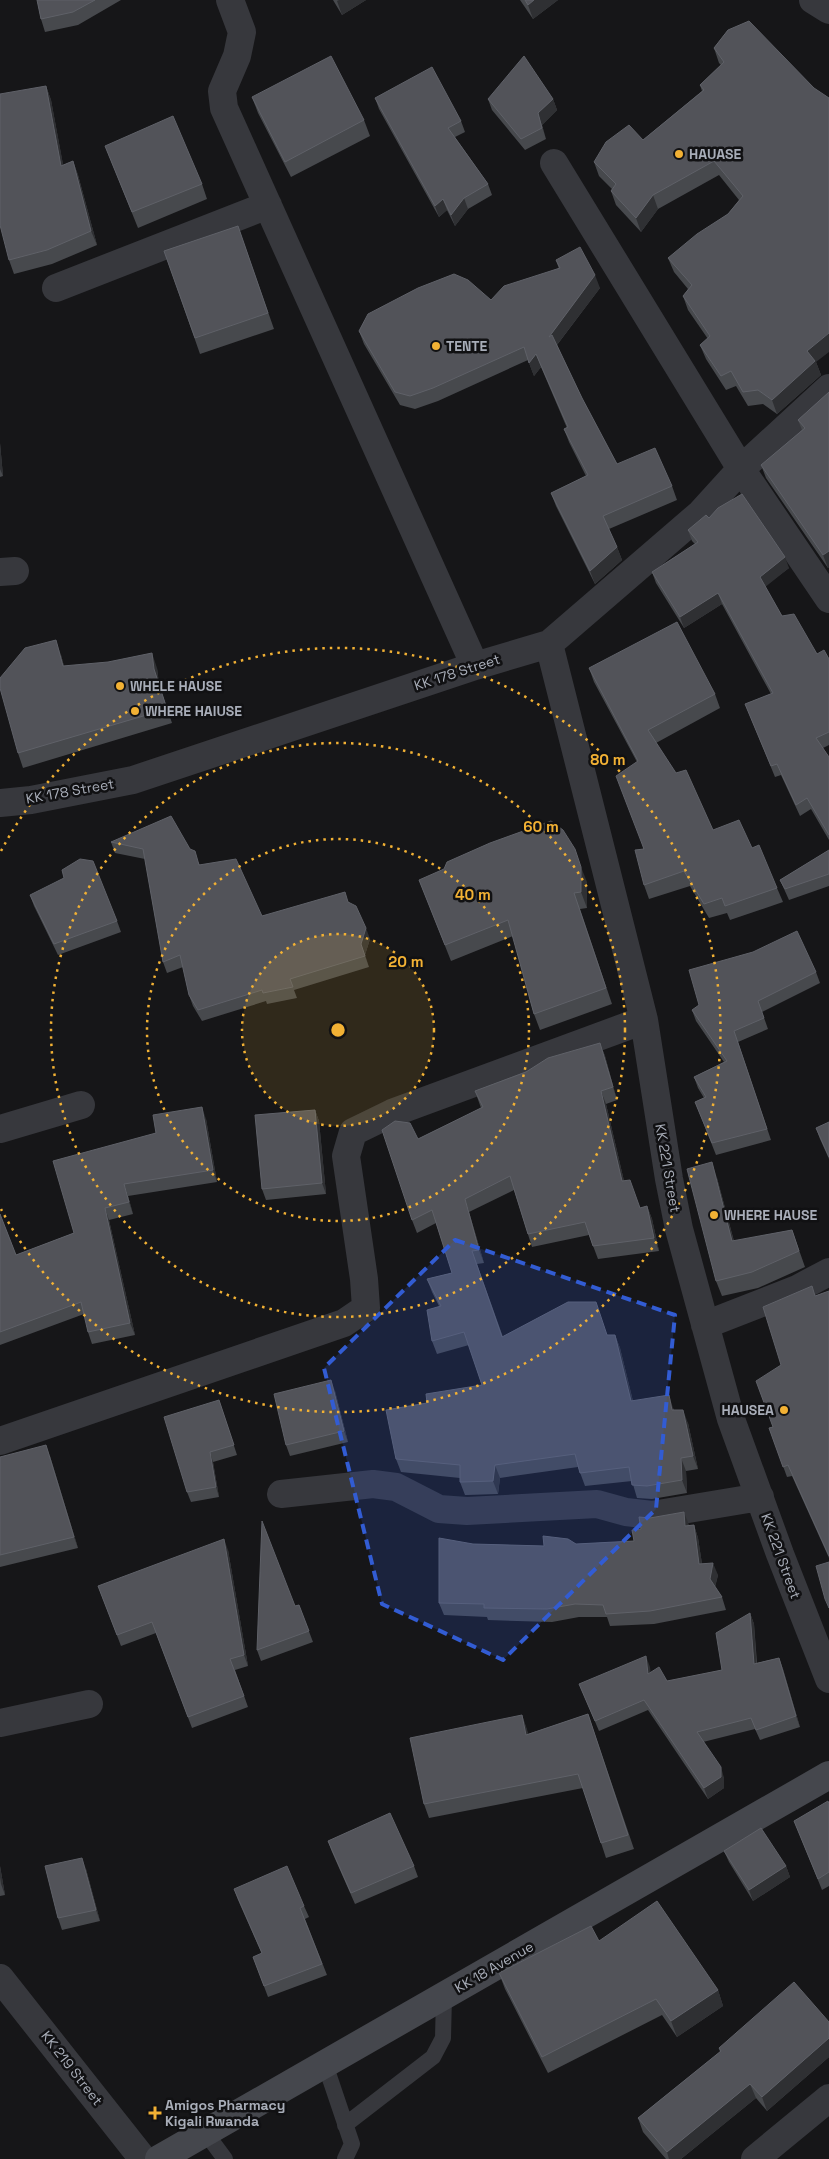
<svg xmlns="http://www.w3.org/2000/svg" width="829" height="2159" font-family="'Space Grotesk',sans-serif">
	<style>
		.lines { fill: none; stroke-linecap: round; stroke-linejoin: round }
		.lane { stroke: #37383d; stroke-width: 16 }
		.street { stroke: #37383d; stroke-width: 28 }
		.secondary { stroke: #45474d; stroke-width: 28 }
		.wall { fill: #47494d }
		.shaded-wall { fill: #2f3033 }
		.building { fill: #525359; stroke: #5f6168 }
		.marked { fill: #325cd3; fill-opacity: 0.2; stroke: #325cd3; stroke-width: 4; stroke-dasharray: 10 6; stroke-linejoin: round }
		.ring { fill: none; stroke: #f2b134; stroke-width: 2.5; stroke-dasharray: 2.5 5 }
		.poi-dot { fill: #f2b134; stroke: #111113; stroke-width: 2 }
		.labels { text-anchor: middle; dominant-baseline: central; stroke-width: 5; stroke-linejoin: round; paint-order: stroke }
		.poi-label { font-size: 14px; font-weight: bold; fill: #a8adb8; stroke: #111113; text-anchor: start }
		.street-label { font-size: 14px; fill: #a8adb8; stroke: #111113 }
		.centre { fill: #f2b134; stroke: #111113; stroke-width: 2.5 }
		.ring-label { font-size: 15px; text-anchor: middle; font-weight: bold; fill: #f2b134; stroke: #111113; stroke-width: 5; stroke-linejoin: round; paint-order: stroke }
	</style>
	<rect width="100%" height="100%" fill="#161618"/>
	<g class="lines">
		<path class="lane" d="M325,2064L352,2144L345,2159
			M345,2125L433,2057L443,2038L444,1996
			M205,2132L225,2159"/>
		<path class="street" d="M230,0L242,32L237,56L222,91L224,108L475,666
			M813,0L829,10
			M554,163L741,469L829,599
			M56,288L268,205
			M0,572L15,571
			M549,644L644,1020L669,1179L679,1229L731,1419L780,1554L829,1679
			M0,803L31,800L133,780L475,666L549,644L701,513L741,469L829,388
			M0,1129L81,1105
			M705,1325L797,1289L829,1272
			M0,1441L344,1323L366,1308L364,1279L346,1156L353,1132L392,1113L644,1020
			M281,1494L373,1484L396,1487L439,1509L467,1511L597,1504L626,1512L652,1515L760,1497
			M0,1723L89,1704
			M0,1978L143,2159
			M755,2159L829,2098"/>
		<path class="secondary" d="M159,2159L829,1775"/>
	</g>
	<path class="wall" d="M37,0H121L78,25L45,32L41,19Z
		M333,0H366L342,15Z
		M520,0H558L533,19Z
		M728,30L816,362L821,375L777,414L763,404L748,406L736,386L726,390L706,359L700,345L708,339L688,310L683,296L688,289L674,272L668,258L728,214L739,200L719,175L658,209L641,232L616,205L611,191L612,189L599,176L594,162L643,140L702,91L700,85L721,65L719,63L714,48Z
		M46,86L51,100L63,165L73,161L78,175L97,245L52,264L14,274L9,260Z
		M252,97L364,120L370,136L291,177L258,113Z
		M375,98L461,121L465,132L455,137L488,184L492,195L468,209L455,226L447,210L439,217L379,109Z
		M488,99H553L557,110L542,125L546,139L525,150L492,110Z
		M105,146L202,184L207,199L138,228Z
		M238,226L274,329L200,354L164,251Z
		M556,260L600,288L557,345L582,398L617,464L672,486L677,500L609,529L617,547L622,560L595,584L556,506L551,493L586,476L569,442L564,429L567,428L541,367L534,376L528,360L438,401L415,409L400,405L364,344L359,331L491,300L559,269Z
		M829,392V567L828,568L766,478L761,465L802,430L798,420Z
		M0,443L3,476L0,477Z
		M709,518L789,568L765,586L782,616L817,654L829,659V745L823,748L829,757V840L811,809L800,816L781,775L775,777L745,704L771,694L722,604L684,628L656,583L652,572L695,544L692,541L688,530Z
		M61,655L64,666L157,668L159,684L172,723L23,768L18,753Z
		M589,668L715,694L720,708L656,743L713,830L752,848L777,888L783,902L730,920L727,913L709,918L690,886L649,899L644,885L643,849L637,762L594,682Z
		M111,842L190,849L200,865L262,916L349,902L370,939L365,955L369,967L294,990L297,998L267,1004L266,1001L202,1021L193,1006L189,995L183,967L167,973L163,962L145,859L115,853Z
		M829,850V886L789,900L780,880Z
		M419,880L587,882V908L580,909L612,1004L540,1030L534,1014L513,936L451,961Z
		M30,895L117,921L121,932L58,955L34,906Z
		M816,972L820,983L762,1012L768,1029L738,1042L771,1140L716,1155L695,1102L704,1098L698,1088L694,1077L724,1062L696,1021L692,1010Z
		M600,1043L605,1056L617,1100L606,1104L624,1181L640,1208L647,1206L652,1219L659,1251L598,1259L589,1235L532,1247L514,1190L469,1212L484,1263L477,1264L503,1337L615,1335L620,1348L633,1401L673,1408L674,1410L688,1423L698,1469L686,1471L687,1493L652,1499L637,1498L632,1481L585,1486L578,1467L500,1478L498,1494L467,1495H465L460,1482V1478L401,1472L396,1459L427,1403L482,1385L469,1345L437,1354L432,1341L439,1306L432,1292L427,1279L452,1273L436,1223L417,1233L412,1220L418,1139L481,1108L475,1091Z
		M315,1110L319,1121L326,1194L266,1200L262,1189Z
		M206,1119L217,1182L128,1196L133,1214L109,1220L135,1335L92,1344L88,1332L84,1314L0,1345V1214L16,1255L74,1233L156,1133Z
		M829,1122V1159L820,1139L816,1128Z
		M717,1178L734,1241L792,1230L805,1267L758,1288L722,1296L716,1281Z
		M829,1291V1558L792,1476L787,1477L769,1428L773,1427L781,1365L815,1296Z
		M335,1391L348,1442L290,1456L286,1445Z
		M219,1400L237,1455L213,1462L219,1497L191,1502L187,1492Z
		M50,1456L78,1548L0,1567V1507Z
		M694,1525L698,1538L702,1564L718,1575L715,1587L722,1597L726,1610L654,1624L610,1626L607,1617H579L552,1622L488,1620L487,1617L444,1615L439,1603L473,1544L544,1546L634,1541L689,1526Z
		M228,1550L248,1666L235,1670L248,1707L192,1728L156,1633L121,1646L98,1586Z
		M299,1605L313,1642L261,1661L257,1650L295,1606Z
		M750,1613L754,1624L757,1663L779,1658L783,1669L800,1727L760,1740L755,1729L703,1742L724,1778V1788L708,1799L648,1710L599,1731L579,1684L650,1667V1672L667,1681L722,1670Z
		M588,1714L634,1849L606,1858L583,1788L429,1818L424,1804L522,1715L528,1734Z
		M829,1804V1886L822,1890L794,1821Z
		M328,1841L414,1866L418,1877L355,1904L332,1852Z
		M724,1851L786,1866L790,1877L753,1901L729,1862Z
		M0,1866L5,1895L0,1896Z
		M86,1869L100,1921L62,1930L58,1918Z
		M234,1889L304,1906L309,1917L305,1919L327,1975L268,1997L253,1957L262,1954L238,1900Z
		M599,1941L718,1990L723,2006L677,2037L662,2015L548,2073L505,1989L499,1973Z
		M829,2022V2057L767,2111L756,2098L681,2159H666L643,2132L638,2118L720,2052L719,2048Z"/>
	<path class="shaded-wall" d="M339,0H366L342,15L337,1Z
		M534,0H558L533,19L528,5Z
		M46,86L51,100L66,180L61,166Z
		M553,99L557,110L542,125L546,139L538,113Z
		M73,161L78,175L97,245L91,231Z
		M653,195L658,209L641,232L636,218Z
		M464,198L468,209L455,226L451,215Z
		M443,199L447,210L439,217L435,206Z
		M595,275L600,288L553,350L549,337Z
		M829,333V352L816,362L821,375L777,414L772,400L807,351Z
		M536,354L541,367L534,376L529,363Z
		M0,443L3,476L0,469Z
		M617,547L622,560L595,584L590,571Z
		M829,551V567L828,568L823,555Z
		M785,557L789,568L764,588L760,577Z
		M718,593L722,604L684,628L680,617Z
		M56,640L61,655L68,681L63,666Z
		M152,653L157,668L159,684L172,723L154,669Z
		M581,867L587,882V908L581,892Z
		M366,928L370,939L365,955L369,967L361,944Z
		M600,1043L605,1056L617,1100L613,1087Z
		M601,1091L606,1104L627,1194L622,1181Z
		M202,1107L206,1119L217,1182L213,1170Z
		M315,1110L319,1121L326,1194L322,1183Z
		M712,1162L717,1178L738,1257L732,1241Z
		M124,1184L128,1196L133,1214L129,1202Z
		M465,1199L469,1212L484,1263L479,1250Z
		M647,1206L652,1219L659,1251L654,1238Z
		M105,1208L109,1220L135,1335L130,1323Z
		M615,1335L620,1348L636,1414L631,1401Z
		M331,1380L335,1391L348,1442L344,1431Z
		M669,1395L673,1408L676,1423L672,1410Z
		M683,1410L688,1423L698,1469L693,1456Z
		M46,1445L50,1456L78,1548L74,1537Z
		M210,1452L213,1462L219,1497L216,1487Z
		M681,1458L686,1471L687,1493L682,1480Z
		M495,1465L500,1478L498,1494L493,1481Z
		M684,1512L689,1525V1538L685,1526Z
		M694,1525L698,1538L704,1577L699,1564Z
		M224,1539L228,1550L248,1666L244,1655Z
		M713,1563L718,1575L714,1591L710,1579Z
		M750,1613L754,1624L757,1674L754,1664Z
		M646,1656L650,1667L652,1684L648,1674Z
		M779,1658L783,1669L800,1727L796,1716Z
		M522,1715L527,1729L531,1749L526,1735Z
		M721,1767L724,1778V1788L708,1799L704,1788Z
		M82,1858L86,1869L100,1921L96,1910Z
		M0,1866L5,1895L1,1884L0,1877Z
		M786,1866L790,1877L753,1901L749,1890Z
		M718,1990L723,2006L677,2037L671,2021Z
		M829,2038V2057L767,2111L762,2097Z
		M750,2084L756,2098L681,2159H669L667,2152Z"/>
	<path class="building" d="M37,0H95L73,12L41,19Z
		M525,0H534L528,5Z
		M749,21L814,88L829,98V333L807,351L815,361L772,400L758,390L743,392L731,371L721,376L700,345L710,336L683,296L692,285L668,258L697,234L728,214L743,196L714,161L653,195L636,218L611,191L616,184L594,162L606,142L629,125L643,140L704,90L700,85L724,62L714,48L728,30Z
		M331,56L364,120L285,162L252,97Z
		M524,56L553,99L538,113L542,128L521,139L488,99Z
		M432,67L461,121L448,128L488,184L464,198L451,215L443,199L435,206L375,98Z
		M46,86L61,166L73,161L91,231L47,250L9,260L0,225V94Z
		M173,116L202,184L132,212L105,146Z
		M238,226L268,313L195,338L164,251Z
		M580,247L595,275L549,337L552,335L582,398L617,464L655,448L672,486L603,516L617,547L590,571L551,493L588,475L564,429L568,427L536,354L529,363L524,347L433,388L410,396L395,392L359,331L368,314L418,288L454,274L468,280L491,300L504,286L560,268L556,260Z
		M829,392V551L823,555L761,465L805,428L798,420Z
		M742,494L785,557L760,577L782,616L794,614L817,654L824,650L829,659V732L816,738L829,757V835L807,798L796,805L777,764L771,766L745,704L773,693L718,593L680,617L652,572L698,542L688,530L706,515L709,518L718,508Z
		M677,622L715,694L648,730L676,773L686,770L713,830L739,820L752,848L759,845L777,888L725,906L722,898L704,904L684,871L644,885L635,850L644,849L616,776L638,761L589,668Z
		M56,640L63,666L108,662L152,653L154,669L167,709L18,753L0,688V678L25,648Z
		M171,816L190,849L195,851L199,865L236,859L262,916L345,892L348,902L356,906L366,928L361,944L365,956L290,979L293,987L263,993L262,990L198,1010L189,995L180,955L163,962L143,849L111,842Z
		M551,821L563,830L575,849L581,867V892L574,893L606,988L534,1014L508,920L445,945L419,880L444,869L447,862L490,843Z
		M829,850V874L785,889L780,880Z
		M80,859L93,861L117,921L54,944L30,895L64,878L62,870Z
		M797,931L816,972L758,1001L764,1018L734,1031L767,1129L712,1143L695,1102L706,1097L694,1077L727,1061L692,1010L699,1005L689,970L753,952Z
		M600,1043L613,1087L601,1091L622,1181L630,1180L640,1208L647,1206L654,1238L593,1246L585,1222L528,1234L510,1176L465,1199L479,1250L472,1251L502,1337L568,1302H596L607,1335H615L631,1401L669,1395L672,1410H683L693,1456L681,1458L682,1480L647,1486L632,1485L629,1467L580,1473L575,1454L495,1465L493,1481L462,1482H460V1465L396,1459L386,1410L427,1403L426,1394L482,1385L464,1332L432,1341L427,1310L441,1306L427,1279L452,1273L432,1210L412,1220L382,1130L395,1121L410,1123L418,1139L483,1107L475,1091L526,1072L548,1058Z
		M202,1107L213,1170L124,1184L129,1202L105,1208L130,1323L88,1332L81,1302L0,1332V1214L16,1255L74,1233L53,1161L156,1133L153,1115Z
		M315,1110L322,1183L262,1189L255,1115Z
		M829,1122V1157L816,1128Z
		M712,1162L732,1241L792,1230L799,1251L752,1272L716,1281L687,1169Z
		M812,1286L815,1296L829,1291V1556L788,1465L783,1467L769,1428L773,1427L756,1381L781,1365L763,1307Z
		M331,1380L344,1431L286,1445L274,1394Z
		M219,1400L234,1445L210,1452L216,1487L187,1492L164,1417Z
		M46,1445L74,1537L0,1555V1457Z
		M684,1512L685,1526L694,1525L699,1564L713,1563L710,1579L722,1597L650,1611L606,1614L603,1605L575,1604L547,1609L484,1608V1604L439,1603V1538L473,1544L544,1546L543,1536L568,1539L576,1544L634,1541L632,1530L641,1529L639,1517L650,1518Z
		M262,1521L295,1606L299,1605L309,1631L257,1650Z
		M224,1539L244,1655L230,1659L244,1696L188,1717L152,1622L117,1635L98,1586Z
		M829,1562V1608L825,1599L816,1566Z
		M750,1613L754,1664L779,1658L796,1716L756,1730L751,1718L697,1732L721,1767V1777L704,1788L644,1700L595,1721L579,1684L646,1656L648,1674L659,1667L667,1681L722,1670L716,1633Z
		M588,1714L628,1835L601,1843L578,1774L424,1804L410,1738L522,1715L526,1735Z
		M828,1801L829,1804V1872L818,1879L794,1821Z
		M390,1813L414,1866L351,1893L328,1841Z
		M761,1828L786,1866L749,1890L724,1851Z
		M82,1858L96,1910L58,1918L45,1866Z
		M287,1866L304,1906L300,1908L322,1964L264,1986L253,1957L262,1953L234,1889Z
		M657,1901L718,1990L671,2021L656,1999L542,2057L499,1973L591,1926L599,1941Z
		M794,1982L829,2022V2038L762,2097L750,2084L667,2152L638,2118L721,2051L719,2048Z"/>
	<path class="marked" d="M455,1240L675,1315L656,1509L503,1660L382,1604L324,1368Z"/>
	<circle cx="338" cy="1030" r="96" fill="#f2b134" fill-opacity=".12"/>
	<g class="ring">
		<circle cx="338" cy="1030" r="96"/>
		<circle cx="338" cy="1030" r="191"/>
		<circle cx="338" cy="1030" r="287"/>
		<path d="M1 851A382 382 0 1 1 1 1209"/>
	</g>
	<g class="poi-dot">
		<circle cx="679" cy="154" r="5"/>
		<circle cx="436" cy="346" r="5"/>
		<circle cx="120" cy="686" r="5"/>
		<circle cx="135" cy="711" r="5"/>
		<circle cx="714" cy="1215" r="5"/>
		<circle cx="784" cy="1410" r="5"/>
		<path d="M152.5 2105.5h5v5h5v5h-5v5h-5v-5h-5v-5h5z"/>
	</g>
	<g class="labels">
		<g class="poi-label">
			<text x="689" y="154">HAUASE</text>
			<text x="446" y="346">TENTE</text>
			<text x="130" y="686">WHELE HAUSE</text>
			<text x="145" y="711">WHERE HAIUSE</text>
			<text x="724" y="1215">WHERE HAUSE</text>
			<text x="774" y="1410" text-anchor="end">HAUSEA</text>
			<text x="165" y="2105">Amigos Pharmacy<tspan x="165" dy="16">Kigali Rwanda</tspan></text>
		</g>
		<g class="street-label">
			<text transform="translate(457 672) rotate(-18)">KK 178 Street</text>
			<text transform="translate(70 791) rotate(-10)">KK 178 Street</text>
			<text transform="translate(668 1168) rotate(80)">KK 221 Street</text>
			<text transform="translate(781 1556) rotate(70)">KK 221 Street</text>
			<text transform="translate(494 1967) rotate(-30)">KK 18 Avenue</text>
			<text transform="translate(72 2068) rotate(52)">KK 219 Street</text>
		</g>
	</g>
	<circle cx="338" cy="1030" r="8" class="centre"/>
	<g class="ring-label">
		<text x="608" y="765">80 m</text>
		<text x="541" y="832">60 m</text>
		<text x="473" y="900">40 m</text>
		<text x="406" y="967">20 m</text>
	</g>
</svg>
